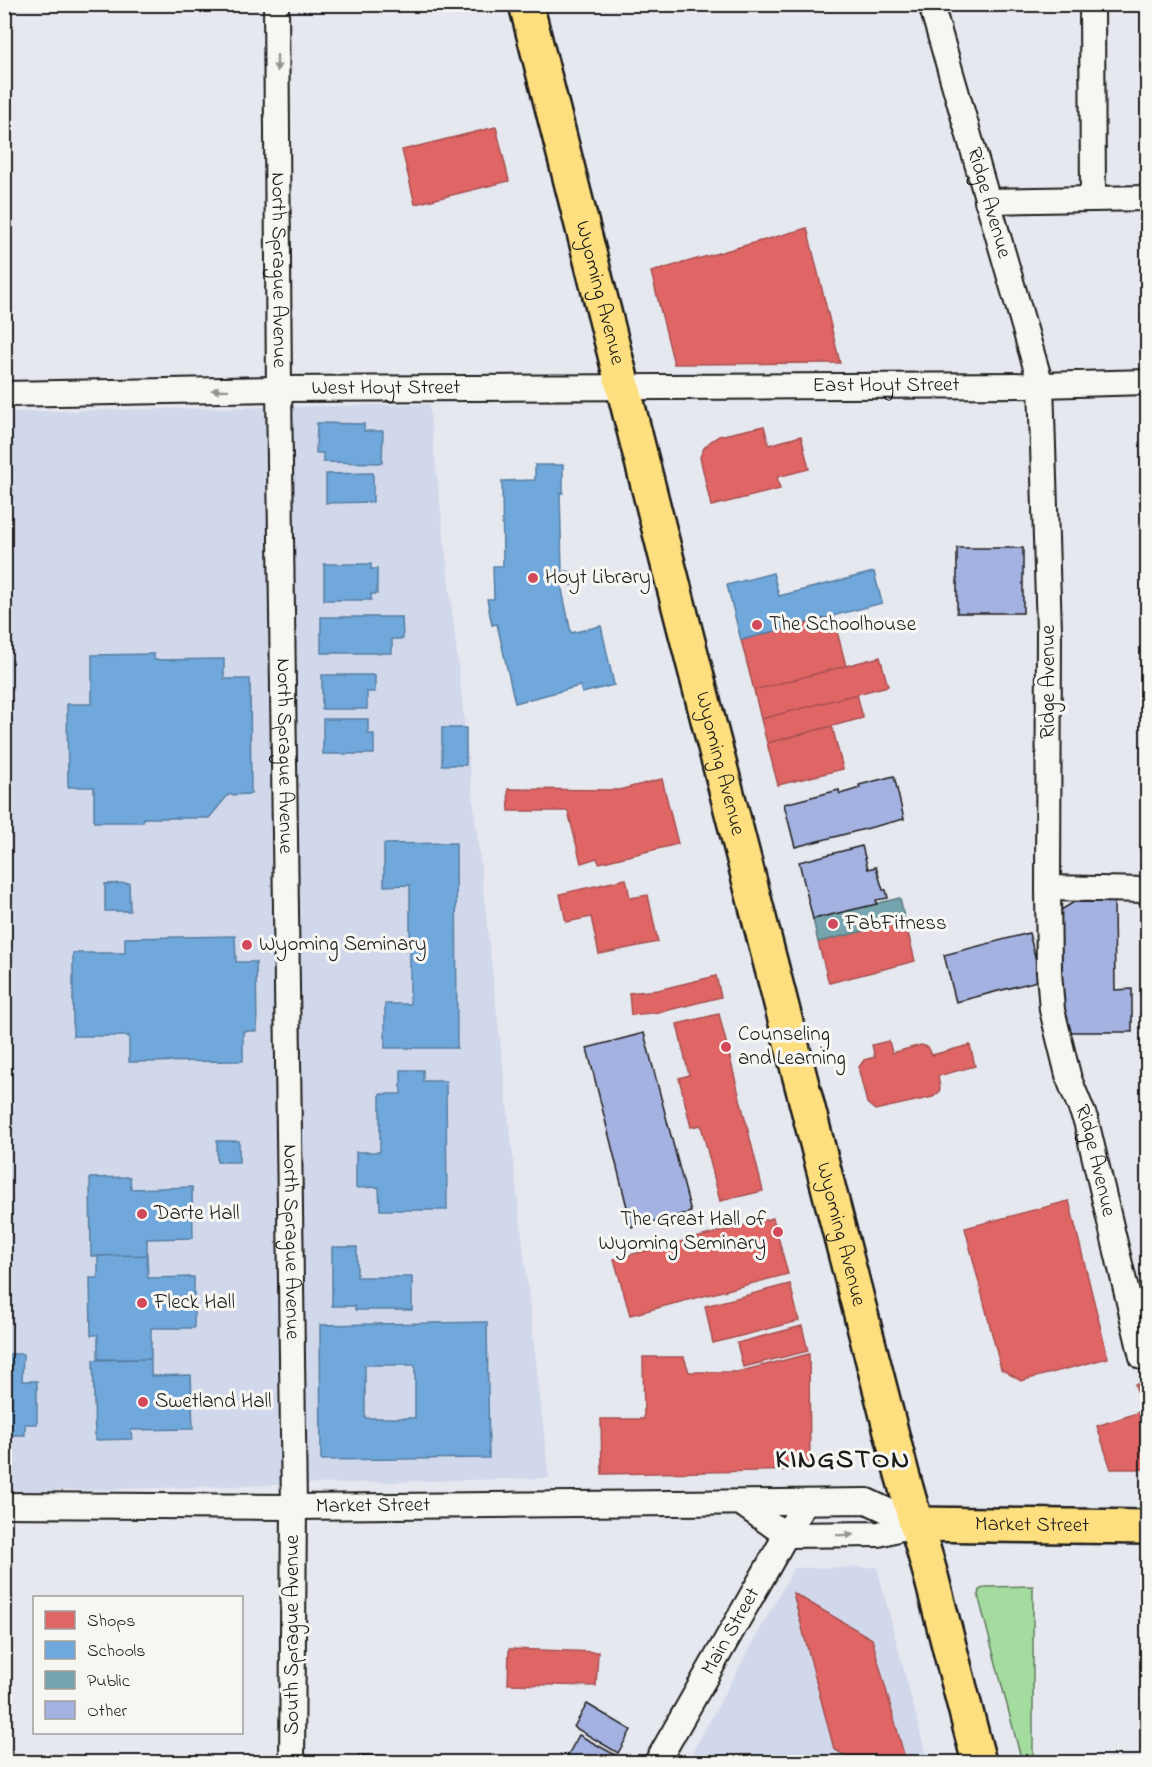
<svg xmlns="http://www.w3.org/2000/svg" width="1152" height="1767" font-family="'Indie Flower',sans-serif">
	<style>
		.built { fill: #d2d8eb }
		.green { fill: #a4dca0; stroke: #607c5e; stroke-width: 1.5 }
		.shops { fill: #e06666; stroke: #a55050; stroke-width: 1.5 }
		.schools { fill: #6fa8dc; stroke: #567ea2; stroke-width: 1.5; fill-rule: evenodd }
		.public { fill: #76a5af; stroke: #5b7c83; stroke-width: 1.5 }
		.building { fill: #a4b2e1; stroke: #1c1c1c; stroke-width: 1.5 }
		.lines { fill: none; stroke-linecap: round; stroke-linejoin: round }
		.minor-casing { stroke: #1c1c1c; stroke-width: 28 }
		.primary-casing { stroke: #1c1c1c; stroke-width: 38 }
		.minor { stroke: #f6f6f2; stroke-width: 24 }
		.primary { stroke: #fedf80; stroke-width: 33 }
		.oneway { fill: #949492 }
		.poi-dot { fill: #d1495b; stroke: #f6f6f2; stroke-width: 2 }
		.labels { text-anchor: middle; dominant-baseline: central; stroke-width: 6; stroke-linejoin: round; paint-order: stroke }
		.street-label { font-size: 21px; fill: #1c1c1c; stroke: #f6f6f2 }
		.poi-label { font-size: 21px; fill: #1c1c1c; stroke: #f6f6f2; text-anchor: start }
		.district-label { font-size: 27px; font-weight: bold; letter-spacing: 1.5px; fill: #1c1c1c; stroke: #f6f6f2 }
	</style>
	<rect width="100%" height="100%" fill="#e6e8ef"/>
	<filter id="ink" filterUnits="userSpaceOnUse"><feTurbulence type="fractalNoise" baseFrequency=".0167" numOctaves="2"/><feDisplacementMap in="SourceGraphic" scale="12" xChannelSelector="R" yChannelSelector="G"/><feConvolveMatrix kernelMatrix="1 2 1 2 8 2 1 2 1" color-interpolation-filters="sRGB"/></filter>
	<g filter="url(#ink)">
		<path class="built" d="M429,404L549,1478L5,1492L4,412Z
			M877,1567L928,1762H687L794,1568Z"/>
		<path class="green" d="M1033,1586V1762H1022L978,1595L979,1590L986,1587Z"/>
		<path class="shops" d="M496,127L509,181L415,204L402,150Z
			M807,228L840,363L674,364L651,272Z
			M764,426L769,445L801,436L809,469L777,477L780,489L711,506L700,457L704,448L711,441L719,436Z
			M833,616L846,666L754,690L741,640Z
			M880,657L888,686L761,719L754,690Z
			M857,694L863,718L767,743L761,719Z
			M832,726L843,769L778,785L767,743Z
			M662,779L678,844L599,863L597,858L581,863L568,811H509L508,789L619,790Z
			M626,879L630,898L648,895L658,942L599,954L591,917L566,922L560,894Z
			M905,921L915,961L829,983L818,942Z
			M716,976L721,997L661,1012L631,1015L629,993L658,990Z
			M719,1014L763,1191L720,1201L701,1125L691,1127L679,1078L689,1075L677,1024Z
			M889,1041L892,1053L921,1045L928,1047L932,1055L970,1045L975,1066L938,1076L940,1088L939,1092L933,1097L875,1110L867,1103L859,1071V1067L864,1060L875,1057L872,1045Z
			M1069,1201L1108,1358L1021,1381L1001,1369L965,1228Z
			M773,1218L788,1274L630,1315L614,1259Z
			M790,1284L799,1321L713,1343L705,1306Z
			M802,1326L808,1351L743,1367L737,1343Z
			M809,1354L810,1470L602,1474L601,1419H644L643,1357H684L689,1372H737Z
			M1135,1384H1148V1469H1111L1097,1426L1143,1411Z
			M793,1593L872,1639L906,1762H855L834,1749Z
			M509,1649L598,1652L596,1686L508,1684Z"/>
		<path class="schools" d="M317,423L364,424V431H383L382,463L323,462V453H316Z
			M535,465H563V493H560L562,571L574,572V585H561L571,633L601,626L614,685L582,693L580,686L515,703L497,624L492,625L487,599H494L493,566H503L502,481L535,480Z
			M373,473V502L326,503V474Z
			M324,564H371V569H377V594H371V600H324Z
			M874,572L882,603L741,640L727,585L773,573L779,596Z
			M321,617H402L403,639H392V653H321Z
			M154,654V660L224,659V679H250L251,794L228,795L209,818H144L143,822H94V787H68L67,704H92V655Z
			M322,675H375V692H367V709H322Z
			M323,719H368V734H374V754H323Z
			M442,728H466V765H442Z
			M456,843L457,1048H385V1004H410V885L384,886V844Z
			M129,883L130,911H105V884Z
			M235,936L236,962H256L257,1031H243V1061L129,1062V1036H73V953H125V938Z
			M401,1070H423V1081H446L447,1210H380L379,1187L356,1188V1152H380V1094H401Z
			M217,1141H239V1162H217Z
			M130,1177L131,1189L192,1187L193,1238L147,1239V1255L91,1256L90,1178Z
			M332,1247H357V1277H412V1310H355V1306H332Z
			M147,1255L148,1278L194,1277V1328H151V1359H98V1335H91L90,1278H98V1256Z
			M487,1322L489,1458L321,1460L320,1325ZM365,1365H415V1418H365Z
			M4,1354H23L22,1381H37V1424H25V1435H4Z
			M151,1359V1376L191,1375L193,1429L131,1430L132,1439L95,1440L93,1360Z"/>
		<path class="public" d="M900,898L905,921L818,942L813,919Z"/>
		<path class="building" d="M957,548H1023V613H957Z
			M894,776L904,819L795,847L784,804L839,790L840,794L860,788L859,785Z
			M862,846L868,869L876,867L883,890H886L888,898L876,900L877,904L813,919L799,862Z
			M1074,902H1114L1115,990L1132,989V1032H1066L1061,1011V910Z
			M1029,933L1041,980L956,1002L944,955Z
			M644,1033L691,1212L632,1227L587,1048Z
			M587,1704L631,1730L618,1753L574,1727Z
			M579,1735L619,1757L616,1762H564Z
			M359,1755L404,1756V1760H416V1762H336V1758H359Z"/>
		<g class="lines">
			<g class="minor-casing">
				<g id="minor">
					<path id="s1" d="M276,4L279,389L294,1507L292,1762"/>
					<path id="s2" d="M931,4L1041,385L1049,630L1048,888L1049,972L1052,1010L1069,1079L1086,1121L1142,1357H1148"/>
					<path d="M1092,4L1093,199"/>
					<path d="M987,201L1148,198"/>
					<path id="s3" d="M4,394L279,389L1041,385L1148,382"/>
					<path d="M1048,888L1148,890"/>
					<path d="M741,1503L786,1535L879,1534L916,1524"/>
					<path id="s4" d="M4,1505L294,1507L867,1501L916,1524"/>
					<path id="s5" d="M657,1762L805,1502"/>
				</g>
			</g>
			<g class="primary-casing">
				<g id="primary">
					<path id="s6" d="M526,4L669,568L902,1474L931,1576L979,1762"/>
					<path id="s7" d="M916,1524L1148,1527"/>
				</g>
			</g>
			<use href="#minor" class="minor"/>
			<use href="#primary" class="primary"/>
		</g>
		<defs><path id="oneway-solid" d="M-6-.8H1V-3.2L6.5 0L1 3.2V.8H-6Z" transform="scale(1.5)"/></defs>
		<g class="oneway">
			<use href="#oneway-solid" transform="translate(277 63) rotate(90)"/>
			<use href="#oneway-solid" transform="translate(220 390) rotate(179)"/>
			<use href="#oneway-solid" transform="translate(845 1535) rotate(-1)"/>
		</g>
	</g>
	<g class="poi-dot">
		<circle cx="533" cy="578" r="6"/>
		<circle cx="757" cy="625" r="6"/>
		<circle cx="833" cy="924" r="6"/>
		<circle cx="247" cy="945" r="6"/>
		<circle cx="726" cy="1047" r="6"/>
		<circle cx="142" cy="1214" r="6"/>
		<circle cx="778" cy="1232" r="6"/>
		<circle cx="142" cy="1303" r="6"/>
		<circle cx="143" cy="1402" r="6"/>
	</g>
	<g class="labels">
		<g class="street-label">
			<text stroke="none"><textPath href="#s2" startOffset="207">Ridge Avenue</textPath></text>
			<text stroke="none"><textPath href="#s1" startOffset="266">North Sprague Avenue</textPath></text>
			<text stroke="none"><textPath href="#s6" startOffset="298">Wyoming Avenue</textPath></text>
			<text stroke="none"><textPath href="#s3" startOffset="882">East Hoyt Street</textPath></text>
			<text stroke="none"><textPath href="#s3" startOffset="382">West Hoyt Street</textPath></text>
			<text transform="translate(1049 682) rotate(-90)">Ridge Avenue</text>
			<text stroke="none"><textPath href="#s1" startOffset="752">North Sprague Avenue</textPath></text>
			<text stroke="none"><textPath href="#s6" startOffset="784">Wyoming Avenue</textPath></text>
			<text stroke="none"><textPath href="#s2" startOffset="1179">Ridge Avenue</textPath></text>
			<text stroke="none"><textPath href="#s6" startOffset="1270">Wyoming Avenue</textPath></text>
			<text stroke="none"><textPath href="#s1" startOffset="1238">North Sprague Avenue</textPath></text>
			<text stroke="none"><textPath href="#s4" startOffset="369">Market Street</textPath></text>
			<text stroke="none"><textPath href="#s7" startOffset="116">Market Street</textPath></text>
			<text stroke="none"><textPath href="#s5" startOffset="150">Main Street</textPath></text>
			<text transform="translate(293 1635) rotate(-90)">South Sprague Avenue</text>
		</g>
		<g class="poi-label">
			<text x="545" y="578">Hoyt Library</text>
			<text x="769" y="625">The Schoolhouse</text>
			<text x="845" y="924">FabFitness</text>
			<text x="259" y="945">Wyoming Seminary</text>
			<text x="738" y="1035">Counseling<tspan x="738" dy="24">and Learning</tspan></text>
			<text x="154" y="1214">Darte Hall</text>
			<text x="766" y="1220" text-anchor="end">The Great Hall of<tspan x="766" dy="24">Wyoming Seminary</tspan></text>
			<text x="154" y="1303">Fleck Hall</text>
			<text x="155" y="1402">Swetland Hall</text>
		</g>
		<g class="district-label">
			<text x="843" y="1460">KINGSTON</text>
		</g>
	</g>
	<rect width="1152" height="1767" fill="none" stroke="#f6f6f2" stroke-width="24"/>
	<rect x="12" y="12" width="1128" height="1743" fill="none" stroke="#1c1c1c" stroke-width="2" filter="url(#ink)"/>
	<rect x="33" y="1596" width="210" height="138" fill="#f6f6f2" stroke="#9f9f9c" stroke-width="1.5"/>
	<rect x="45" y="1611" width="30" height="18" fill="#e06666" stroke="#9f9f9c" stroke-width="1.5"/>
	<text x="87" y="1626" font-size="18" fill="#1c1c1c">Shops</text>
	<rect x="45" y="1641" width="30" height="18" fill="#6fa8dc" stroke="#9f9f9c" stroke-width="1.5"/>
	<text x="87" y="1656" font-size="18" fill="#1c1c1c">Schools</text>
	<rect x="45" y="1671" width="30" height="18" fill="#76a5af" stroke="#9f9f9c" stroke-width="1.5"/>
	<text x="87" y="1686" font-size="18" fill="#1c1c1c">Public</text>
	<rect x="45" y="1701" width="30" height="18" fill="#a4b2e1" stroke="#9f9f9c" stroke-width="1.5"/>
	<text x="87" y="1716" font-size="18" fill="#1c1c1c">Other</text>
</svg>
